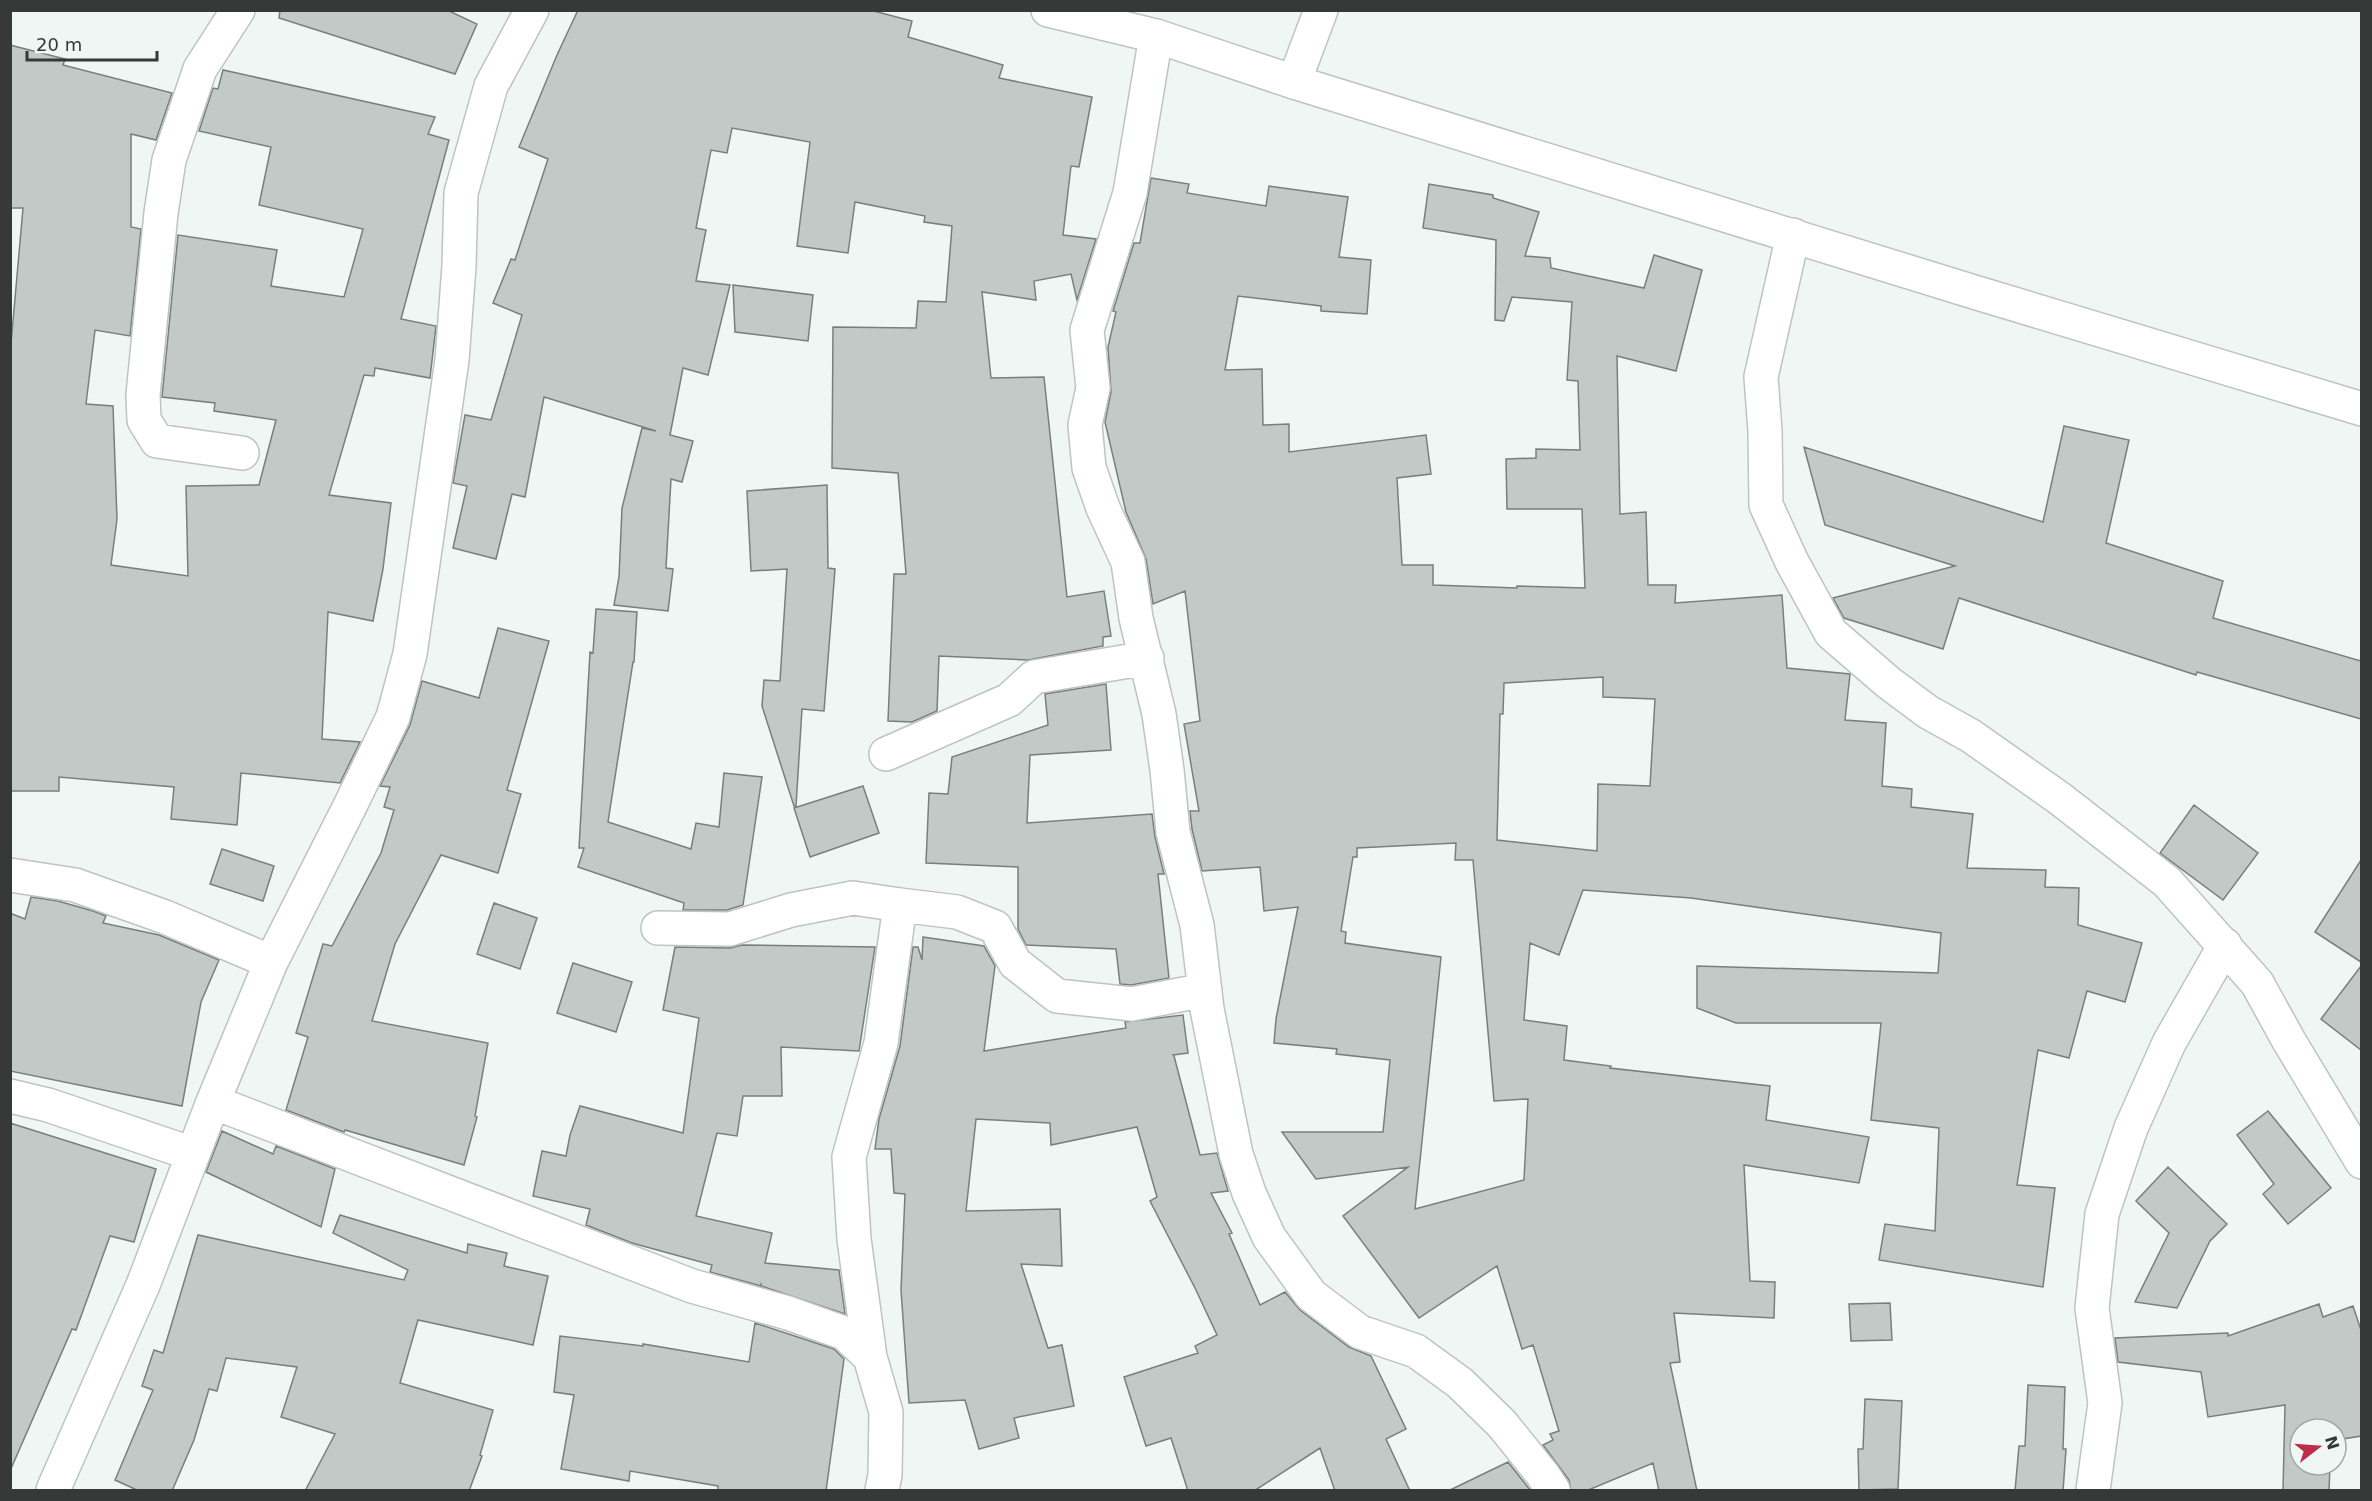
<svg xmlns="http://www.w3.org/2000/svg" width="2372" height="1501" font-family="'DejaVu Sans',sans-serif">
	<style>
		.building { fill: #c2c9c6; stroke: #797f7d; stroke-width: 1.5; fill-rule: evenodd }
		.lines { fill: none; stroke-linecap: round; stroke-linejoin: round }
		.street-casing { stroke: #bdc4c1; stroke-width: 36 }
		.secondary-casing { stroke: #bdc4c1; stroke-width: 36 }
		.street { stroke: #fff; stroke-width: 33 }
		.secondary { stroke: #fff; stroke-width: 33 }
	</style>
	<rect width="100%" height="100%" fill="#eff6f3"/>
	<path class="building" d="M280,10H447L477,24L455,74L279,18Z
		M578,10H870L912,21L908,37L1003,65L999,78L1092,97L1079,167L1071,166L1063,235L1096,239L1077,300L1071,274L1034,281L1036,300L982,292L991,378L1044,377L1067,597L1104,591L1111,636L1103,637V646L1028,660L939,656L937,711L912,722L888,721L894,574H906L898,473L832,468L833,327L916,328L918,301L946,302L952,226L924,222L925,216L855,202L848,253L797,246L810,142L732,128L727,153L711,150L696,228L706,230L696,281L730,285L708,375L683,368L670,435L693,441L682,482L671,479L666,568L673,569L668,611L614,605L619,577L622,508L642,428L656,431L544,397L525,497L512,494L496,559L453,548L467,486L453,483L465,415L491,420L522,315L493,303L511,259L515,260L548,159L519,147L557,55Z
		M10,45L65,59L63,65L172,93L156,140L131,134V227L141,229L130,336L95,330L86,404L113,406L117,519L111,565L188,576L186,486L259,485L276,420L214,411L215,403L162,397L178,235L277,250L271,286L344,297L363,229L259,205L271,147L199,131L213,88L218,89L223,70L435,117L428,134L449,140L401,319L436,326L430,378L375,368L374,376L364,375L329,495L391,503L383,569L373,621L328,612L322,739L360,742L340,783L241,773L237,825L171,819L174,787L59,777V791H10V355L23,208H10Z
		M1151,178L1189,184L1187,193L1266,206L1269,186L1348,197L1339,257L1371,260L1367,314L1321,311V306L1238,296L1225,370L1262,369L1263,425L1289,424V452L1426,435L1431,474L1397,478L1402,565H1433V585L1517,588V586L1585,588L1582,509H1507L1506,459L1536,458V449L1580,450L1578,381L1567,380L1572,302L1512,297L1504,321L1495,320L1496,240L1423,228L1429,184L1493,195V198L1539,212L1525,256L1550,258L1551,268L1644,288L1654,255L1702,270L1676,371L1617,356L1620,514L1646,512L1648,585H1676L1675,603L1782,595L1787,668L1850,674L1845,720L1886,723L1882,786L1912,789L1911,807L1973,814L1967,868L2046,870L2045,887L2079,888L2078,925L2142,943L2125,1002L2087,991L2069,1058L2038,1050L2017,1185L2055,1188L2043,1287L1879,1260L1885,1224L1935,1231L1939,1128L1871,1120L1881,1023H1736L1697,1008V966L1938,973L1941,933L1691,898L1583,890L1559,955L1530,943L1524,1020L1567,1026L1564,1060L1611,1066L1610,1068L1770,1086L1766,1120L1869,1137L1859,1183L1744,1165L1750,1281L1775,1282L1774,1318L1674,1313L1680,1362L1670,1363L1697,1491H1659L1653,1463L1586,1491H1571L1569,1480L1543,1445L1553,1440L1550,1434L1559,1431L1533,1345L1522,1349L1497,1266L1419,1318L1343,1216L1408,1167L1316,1179L1282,1132H1383L1390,1060L1336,1054L1337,1049L1274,1043L1276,1019L1298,907L1264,911L1260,867L1202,871L1192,829L1190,811H1199L1184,724L1200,721L1185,591L1153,604L1146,559L1126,512L1105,422L1111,392L1108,347L1116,312L1113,311L1134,243H1140ZM1603,677V697L1655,699L1650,786L1598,784L1597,851L1497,840L1500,714H1503L1504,683ZM1456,843L1455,860H1473L1494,1101L1528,1099L1524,1180L1415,1209L1441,957L1345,943L1346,932L1341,931L1353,857H1357V848Z
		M733,285L813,295L808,341L735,332Z
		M2064,426L2129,440L2106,543L2223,581L2213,618L2361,661V719L2197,672L2196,675L1959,598L1943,649L1844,618L1833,598L1955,566L1825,525L1804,447L2043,522Z
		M827,485L828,568L835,569L824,711L802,709L796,806H794L762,706L764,680L780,681L787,569L751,571L747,491Z
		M596,609L637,612L634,662H633L608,822L691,849L696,823L719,827L724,773L762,777L743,905L727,910H683L684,903L578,867L584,848H579L590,652L593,653Z
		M498,628L549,641L507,790L521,794L498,873L441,855L395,944L372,1021L488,1043L475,1116L477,1117L464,1165L345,1130L344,1132L286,1110L308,1037L296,1033L323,944L332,946L381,853L394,810L384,807L390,787L380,786L410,725L422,681L479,698Z
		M1106,684L1111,750L1030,755L1027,823L1152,814L1155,837L1164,874H1158L1169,978L1131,985L1120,984L1116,949L1026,945L1018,929V867L926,863L929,793L948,794L952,757L1048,725L1045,694Z
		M863,786L879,833L810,857L794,808Z
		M2194,805L2258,853L2223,900L2160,853Z
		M222,849L274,866L263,901L210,884Z
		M2361,860V962L2315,932Z
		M31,897L58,901L93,911L106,916L103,923L159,935L219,960L201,1002L182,1106L10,1071V913L25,919Z
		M494,903L537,918L520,969L477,954Z
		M923,937L984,946L995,966L984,1051L1126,1028L1125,1022L1183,1015L1188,1053L1173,1055L1174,1056L1200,1155L1217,1153L1228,1191L1211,1193L1232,1233L1229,1234L1260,1305L1285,1292L1300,1310L1349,1347L1371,1356L1406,1429L1386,1439L1410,1491H1335L1320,1448L1254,1491H1188L1171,1438L1146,1446L1124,1377L1198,1353L1195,1346L1217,1335L1195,1288L1150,1201L1157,1197L1137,1127L1051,1145L1050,1123L976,1119L966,1211L1060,1209L1062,1266L1021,1264L1048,1348L1062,1345L1074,1406L1014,1418L1019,1438L979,1449L965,1400L909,1403L901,1290L905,1194L894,1193L891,1149H875L879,1119L900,1046L913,947H918L922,960Z
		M742,945L875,947L859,1051L781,1047L782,1096H743L737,1136L717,1133L696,1216L772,1233L765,1263L839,1270L845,1314L761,1286V1283V1286L710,1272L712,1265L632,1243L586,1225L590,1209L533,1196L542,1151L566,1156L570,1135L580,1106L683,1133L699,1018L663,1010L675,947L730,948Z
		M573,963L632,982L616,1032L557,1013Z
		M2361,966V1050L2321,1019Z
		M2268,1111L2331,1188L2288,1224L2263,1194L2274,1184L2237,1135Z
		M10,1123L156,1169L134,1242L110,1236L76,1330L72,1329L10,1471Z
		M222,1131L273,1154L276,1146L335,1169L321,1227L206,1172Z
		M2168,1167L2227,1224L2210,1241L2177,1308L2135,1302L2169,1233L2136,1201Z
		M340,1215L467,1253L468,1244L507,1253L504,1266L548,1276L533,1345L418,1320L400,1383L493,1410L480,1455L482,1456L469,1491H305L335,1434L281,1417L297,1367L226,1358L217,1391L209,1389L194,1440L172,1491H139L115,1480L153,1390L142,1386L154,1350L163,1353L198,1235L404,1280L408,1270L333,1233Z
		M1890,1303L1892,1340L1851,1341L1849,1304Z
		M2319,1304L2323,1317L2353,1306L2361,1330V1436L2336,1440V1429H2300V1465H2330L2329,1491H2283L2285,1405L2208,1417L2201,1372L2118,1362L2115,1338L2228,1333V1336Z
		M755,1323L834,1349L844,1359L826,1491H718V1486L630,1471L629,1481L561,1469L574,1395L554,1392L560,1336L643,1346V1344L749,1362Z
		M2028,1385L2065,1387L2063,1449H2066L2063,1491H2015L2019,1446H2025Z
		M1865,1399L1902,1401L1898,1489L1859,1490L1858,1449H1863Z
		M1508,1462L1531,1491H1448Z"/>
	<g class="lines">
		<g class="street-casing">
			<path id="street" d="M238,10L200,69L169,160L161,213L143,395L144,420L157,441L242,453
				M1156,36L1130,193L1087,330L1093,388L1085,425L1089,468L1103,508L1128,562L1136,618L1159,714L1167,770L1173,832L1197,925L1207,1009L1236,1154L1249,1193L1269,1237L1311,1295L1360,1332L1416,1351L1460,1383L1502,1424L1543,1475L1553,1490
				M1294,82L1321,10
				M1793,235L1761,377L1765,431L1766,505L1792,562L1831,633L1889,683L1928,712L1971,736L2059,798L2167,882L2257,983L2289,1041L2362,1162
				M886,754L1009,700L1034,677L1147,658
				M10,875L75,885L165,917L271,962
				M900,905L957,912L995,927L1015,963L1057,996L1132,1004L1205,990
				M658,928L730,929L791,910L853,898L900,905L881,1043L849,1157L854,1239L870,1357L886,1412L885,1475L882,1490
				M10,1096L48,1105L193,1154
				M213,1102L692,1286L788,1313L844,1333L870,1357
				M53,1490L143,1285L213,1102L271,962L350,806L393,717L410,654L452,360L459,266L461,193L491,86L532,10
				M2093,1490L2105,1403L2092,1308L2102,1214L2131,1128L2169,1043L2225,945"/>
		</g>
		<g class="secondary-casing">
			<path id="secondary" d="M1048,10L1156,36L1294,82L1974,292L2362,409"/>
		</g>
		<use href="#street" class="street"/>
		<use href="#secondary" class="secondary"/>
	</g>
	<rect width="2372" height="1501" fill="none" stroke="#363938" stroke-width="24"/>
	<g transform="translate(2318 1447) rotate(73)"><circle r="28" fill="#eff6f3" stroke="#a5aaa8" stroke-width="1.5"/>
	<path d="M0-4.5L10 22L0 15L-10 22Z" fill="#bd2c4a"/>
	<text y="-9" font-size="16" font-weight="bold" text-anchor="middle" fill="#363938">N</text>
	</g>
	<path d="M27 51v9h130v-9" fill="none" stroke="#363938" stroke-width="3"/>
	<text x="36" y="51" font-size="18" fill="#363938" stroke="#eff6f3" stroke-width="4.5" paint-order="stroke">20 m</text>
</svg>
